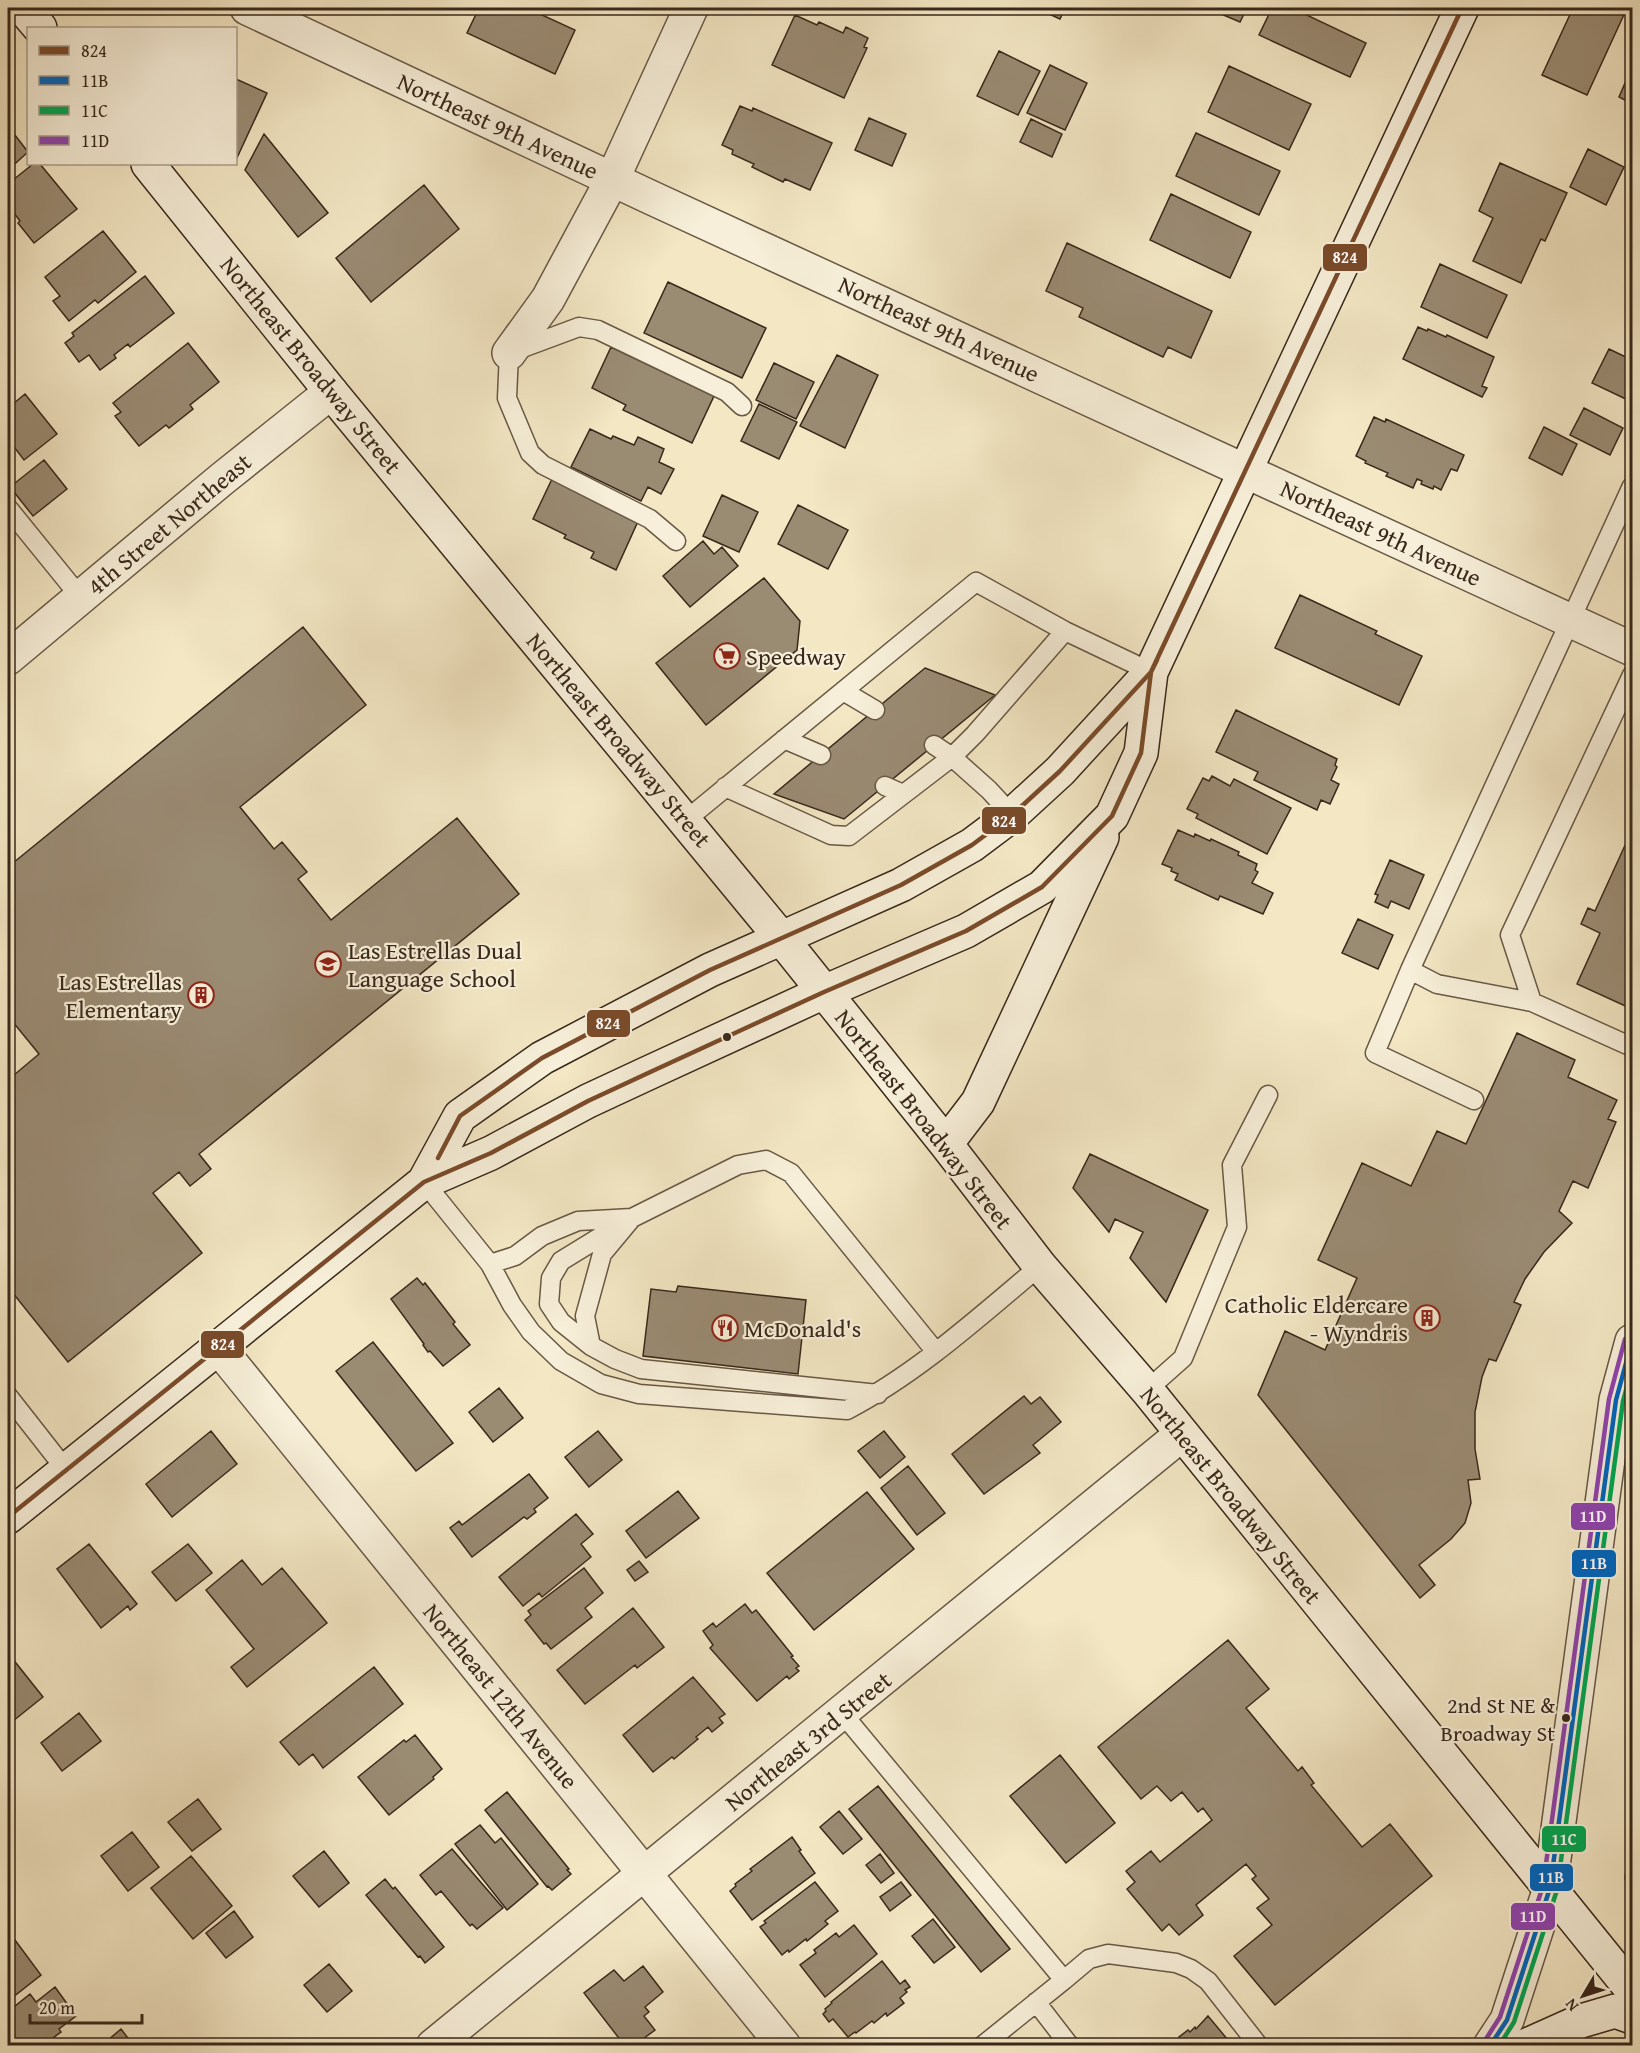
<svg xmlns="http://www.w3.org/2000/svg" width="1640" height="2053" font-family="'Gentium Book Plus',serif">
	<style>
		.building { fill: #9a8b73; stroke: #39281b; stroke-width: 1.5 }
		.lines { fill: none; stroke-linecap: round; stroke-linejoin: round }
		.service-casing { stroke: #685845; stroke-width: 21 }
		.minor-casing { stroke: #685845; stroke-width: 36 }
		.tertiary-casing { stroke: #685845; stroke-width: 36 }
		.secondary-casing { stroke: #39281b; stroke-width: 36 }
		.service { stroke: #f7efd9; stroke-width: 18 }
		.minor { stroke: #f7efd9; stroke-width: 33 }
		.tertiary { stroke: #f7efd9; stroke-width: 33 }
		.secondary { stroke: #f7efd9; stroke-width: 33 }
		.bus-1-casing { stroke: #f7efd9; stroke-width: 9 }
		.bus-2-casing { stroke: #f7efd9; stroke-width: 9 }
		.bus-3-casing { stroke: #f7efd9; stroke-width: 9 }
		.bus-4-casing { stroke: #f7efd9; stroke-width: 9 }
		.bus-1 { stroke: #7a4b2a; stroke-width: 4.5 }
		.bus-2 { stroke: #0065bd; stroke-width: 4.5 }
		.bus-3 { stroke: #00a651; stroke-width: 4.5 }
		.bus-4 { stroke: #8e44ad; stroke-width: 4.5 }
		.bus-dot { fill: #39281b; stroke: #f7efd9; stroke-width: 2 }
		.labels { text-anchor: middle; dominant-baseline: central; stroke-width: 4.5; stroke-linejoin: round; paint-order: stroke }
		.bus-label { font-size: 22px; fill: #39281b; stroke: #f7efd9; text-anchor: end }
		.street-label { font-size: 24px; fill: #39281b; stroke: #f7efd9 }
		.poi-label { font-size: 24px; fill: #39281b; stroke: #f7efd9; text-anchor: start }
		.line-badge { stroke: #f7efd9; stroke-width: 2 }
		.badge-label { font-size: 16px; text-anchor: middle; font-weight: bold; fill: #fff }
	</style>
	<rect width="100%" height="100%" fill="#f3e7c4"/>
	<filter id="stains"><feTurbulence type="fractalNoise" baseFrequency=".00333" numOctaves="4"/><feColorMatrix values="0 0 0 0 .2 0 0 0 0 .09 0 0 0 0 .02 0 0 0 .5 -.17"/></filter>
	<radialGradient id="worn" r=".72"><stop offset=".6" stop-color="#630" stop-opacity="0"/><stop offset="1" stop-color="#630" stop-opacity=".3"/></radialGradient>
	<path class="building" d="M479,8H527L575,30L555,74L467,33Z
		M1036,8H1065L1060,19Z
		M1207,8H1247L1240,22Z
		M1272,8H1292L1366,43L1350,77L1259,35Z
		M1573,8H1627L1587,95L1542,75Z
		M795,15L817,25L819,22L843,33L846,27L868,38L864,47L867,48L844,98L772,65Z
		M999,51L1040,71L1018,115L977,96Z
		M1050,65L1087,83L1065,130L1027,113Z
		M1229,66L1311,104L1289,150L1208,112Z
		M1632,67V104L1619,97Z
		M236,79L267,93L236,160Z
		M740,106L752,111L753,108L832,143L810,190L785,179L783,182L752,167L754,164L732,154L733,150L722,145Z
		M869,118L906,134L892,166L855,150Z
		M1031,119L1062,134L1052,157L1020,142Z
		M8,126L28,152L8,170Z
		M1196,133L1280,171L1259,215L1176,176Z
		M264,134L328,213L298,237L245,170Z
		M1588,149L1624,167L1606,205L1570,187Z
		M1500,163L1567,193L1545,241L1541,239L1521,283L1473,261L1493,218L1479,211Z
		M33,164H40L77,209L34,243L18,223L20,221L8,205V184Z
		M424,185L459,229L371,302L336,258Z
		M1171,194L1251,232L1230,278L1150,240Z
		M103,231L136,272L98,303L95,300L69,321L53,301L60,296L45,277Z
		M1067,243L1212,311L1191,358L1168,347L1163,357L1079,317L1083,308L1046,291Z
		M1440,264L1507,295L1487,338L1421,307Z
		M145,276L174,313L130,347L128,344L114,355L116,358L100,370L89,355L79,362L65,343L74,336L72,333Z
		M668,282L766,328L742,378L644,333Z
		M1418,327L1427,331L1428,329L1446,337L1447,335L1494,357L1482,386L1487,388L1482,397L1403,359Z
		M188,343L219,382L190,405L193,409L169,428L166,425L139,446L115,416L121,412L113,403Z
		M611,347L714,396L692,443L623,410L626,405L592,388Z
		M1609,349L1632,360V402L1592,383Z
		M837,355L878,375L845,448L800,426Z
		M774,363L814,382L796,419L756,400Z
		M25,394L57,434L24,460L8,439V408Z
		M759,404L797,422L779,459L741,441Z
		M1584,408L1623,428L1610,455L1570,435Z
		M1374,417L1385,422L1386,419L1464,455L1457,471L1451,469L1441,490L1434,486L1433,489L1421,484L1422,481L1417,479L1413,488L1386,476L1388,473L1365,463L1366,461L1356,456Z
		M1544,427L1577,444L1562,475L1529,458Z
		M590,429L611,439L613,436L634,445L638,437L664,449L659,462L674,469L661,494L648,487L641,501L571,467Z
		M44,460L67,489L33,516L10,487Z
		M552,479L639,519L616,570L591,558L594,552L564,538L566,535L533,519Z
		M722,495L758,512L739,552L703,536Z
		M798,505L848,530L828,569L778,544Z
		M703,541L714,554L722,547L738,566L690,607L663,576Z
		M764,578L800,621L797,650L706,725L656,663Z
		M1300,595L1377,631L1375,634L1422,656L1399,705L1275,648Z
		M303,627L366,705L240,807L274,849L282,842L307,872L298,879L331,920L457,818L519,894L199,1154L211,1169L190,1186L179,1172L153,1193L202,1253L68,1362L8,1287V1080L39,1054L8,1016V974L10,972L8,969V867Z
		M925,668L995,695L844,819L774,794Z
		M1236,710L1337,759L1335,765L1337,767L1331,780L1339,784L1330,804L1321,800L1317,810L1254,780L1258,772L1216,752Z
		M1212,776L1230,786L1234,779L1291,808L1267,854L1196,818L1198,814L1187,809L1203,778L1209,781Z
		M1178,830L1194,837L1195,834L1210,841L1211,839L1239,852L1238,855L1257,864L1255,870L1258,872L1252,883L1273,893L1263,914L1220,896L1218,900L1175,880L1178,874L1171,871L1172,868L1162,864Z
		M1632,830V1009L1577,984L1600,933L1581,924L1588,908L1595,911Z
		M1390,860L1424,875L1409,909L1391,901L1388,908L1375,902L1378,895L1375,894Z
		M1358,919L1393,935L1378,969L1342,953Z
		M1517,1033L1575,1060L1568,1077L1617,1100L1608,1119L1616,1122L1588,1188L1573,1181L1559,1211L1572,1223L1544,1252L1525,1279L1514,1302L1521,1305L1496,1361L1489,1359L1482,1377L1475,1412V1449L1480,1479L1468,1480L1471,1503L1465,1523L1451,1539L1419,1565L1435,1585L1420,1598L1258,1395L1285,1331L1325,1350L1357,1278L1318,1260L1362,1163L1411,1186L1437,1131L1466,1144Z
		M1090,1154L1208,1210L1166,1302L1130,1258L1143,1232L1115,1219L1109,1232L1073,1188Z
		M417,1278L423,1285L425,1283L455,1322L453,1324L470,1345L443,1366L430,1351L428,1352L423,1345L424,1344L391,1299Z
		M678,1286L806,1300L798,1374L643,1356L651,1289L676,1292Z
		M373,1342L453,1443L416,1471L336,1371Z
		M499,1388L523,1418L493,1442L469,1412Z
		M1024,1396L1031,1404L1040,1397L1061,1422L1033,1445L1040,1453L984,1494L952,1454Z
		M211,1431L237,1464L172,1517L146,1484Z
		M598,1431L622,1460L589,1487L565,1457Z
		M884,1431L905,1457L880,1478L858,1451Z
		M908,1466L945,1513L917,1535L881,1488Z
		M529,1474L548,1498L534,1509L536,1512L527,1519L524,1517L472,1557L450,1528L459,1521L462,1525Z
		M678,1491L699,1518L646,1558L626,1531Z
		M867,1492L914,1549L814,1630L767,1573Z
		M576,1514L593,1534L581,1544L591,1557L542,1597L539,1593L523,1606L499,1577Z
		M89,1544L137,1604L130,1610L128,1606L101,1628L57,1569Z
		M188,1544L212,1573L176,1601L152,1572Z
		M242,1560L262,1585L282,1568L327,1623L247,1687L231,1667L254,1649L206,1590Z
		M639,1561L648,1572L635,1581L627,1570Z
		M584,1568L603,1593L585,1608L592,1617L551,1649L546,1643L544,1644L525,1620L531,1615L528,1611Z
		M745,1604L752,1613L756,1610L793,1656L791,1657L799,1666L796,1668L799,1671L789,1679L787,1676L757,1701L710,1648L713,1645L703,1631L713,1623L716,1627Z
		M633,1608L664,1647L637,1668L635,1665L585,1704L557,1670Z
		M1228,1640L1269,1689L1246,1708L1298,1771L1302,1767L1314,1783L1311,1785L1362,1847L1390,1824L1432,1876L1275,2005L1234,1956L1272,1925L1257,1908L1269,1899L1252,1879L1256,1876L1246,1864L1196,1905L1203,1915L1179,1935L1169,1924L1162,1931L1127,1889L1135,1882L1126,1871L1151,1851L1160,1862L1212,1820L1203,1808L1198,1812L1182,1792L1171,1801L1157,1786L1141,1799L1098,1747Z
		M8,1653L43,1697L8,1725Z
		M374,1667L403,1704L323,1768L313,1754L299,1765L280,1742Z
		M693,1677L725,1714L719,1718L723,1723L712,1732L708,1727L696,1737L698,1739L674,1759L672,1757L653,1772L623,1735Z
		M79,1713L101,1741L62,1771L41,1743Z
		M415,1735L442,1769L433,1777L434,1779L389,1815L358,1777L404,1740L406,1742Z
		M1060,1755L1115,1823L1066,1863L1010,1796Z
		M878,1786L1010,1949L981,1972L849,1809Z
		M507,1792L569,1869L567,1870L571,1874L552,1890L548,1886L547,1887L485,1810Z
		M198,1799L221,1829L192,1851L168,1822Z
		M839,1811L862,1839L843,1854L820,1827Z
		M1632,1818V1888L1625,1879Z
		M480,1825L495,1843L501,1838L538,1884L507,1910L455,1844Z
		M132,1832L159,1867L128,1891L101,1856Z
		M792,1837L801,1850L799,1851L815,1873L752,1920L730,1891L736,1886L735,1884L752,1871L750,1869Z
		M452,1849L503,1908L477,1929L472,1924L470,1926L441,1891L436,1895L420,1875Z
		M324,1851L349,1883L319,1907L293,1876Z
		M880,1854L894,1873L881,1883L866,1865Z
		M191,1856L232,1906L193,1939L151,1888Z
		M385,1879L393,1889L395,1887L444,1947L425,1963L420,1956L418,1957L366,1895Z
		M815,1882L838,1911L825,1921L828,1924L807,1941L806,1939L789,1952L788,1950L782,1955L760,1927L766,1923L764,1921Z
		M901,1882L911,1895L890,1911L880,1897Z
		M234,1911L253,1937L226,1958L206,1933Z
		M933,1919L955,1947L934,1963L912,1936Z
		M854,1925L877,1954L825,1997L800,1965L816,1953L814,1950L836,1933L839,1937Z
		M12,1936L41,1975L8,2001V1940Z
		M882,1961L900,1984L905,1980L910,1987L905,1990L907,1992L900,1998L904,2003L887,2016L886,2013L874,2023L872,2021L856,2033L855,2032L848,2037L833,2019L829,2022L823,2014L826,2011L825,2009L832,2003L831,2002Z
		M329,1964L352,1991L327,2012L304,1985Z
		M643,1966L663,1992L645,2007L649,2012L644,2016L655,2030L643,2039L647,2046H625L584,1993L614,1970L624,1981Z
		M55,1987L76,2016L59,2029L61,2032L42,2046H8V2018L12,2015L9,2011L30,1994L36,2002Z
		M1208,2016L1233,2046H1174L1181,2040L1179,2037L1188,2030L1190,2032L1195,2027L1196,2029Z
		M121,2029L134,2046H101Z"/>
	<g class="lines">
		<g class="service-casing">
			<path id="service" d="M8,508L81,598
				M676,541L650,519L543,465L530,453L507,398L509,353L579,327L598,330L727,392L742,406
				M1065,631L1151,672
				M843,691L875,710
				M784,739L821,755
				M885,786L903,794
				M725,787L831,835L849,836L952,757L934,745
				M686,820L976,582L1065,631L975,734L952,757L989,790L1012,815
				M1410,970L1437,984L1532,1002L1632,1047
				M1532,1002L1510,935L1632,675
				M1474,1100L1375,1053L1410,970L1632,486
				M424,1182L490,1264L512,1305L531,1332L561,1361L601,1384L639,1394L847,1410C918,1373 979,1317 1040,1266
				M632,1218L602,1254L585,1316L591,1346L615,1359L641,1369L878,1394
				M490,1264L515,1256L542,1236L578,1221L632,1218L738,1165L766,1160L791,1173L936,1352
				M591,1346L561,1322L549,1304L551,1278L561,1261L618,1226
				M1147,1390L1183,1358L1237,1227L1232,1165L1268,1095
				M8,1396L66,1470
				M842,1713L1064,1980L1089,1959L1108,1954L1176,1963L1191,1969L1208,1981L1259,2046
				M1036,2002L1070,2046
				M982,2046L1064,1980"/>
		</g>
		<g class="minor-casing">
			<path id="minor" d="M247,8L652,198L1632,649
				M509,353L548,299L612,180L691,8
				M8,658L222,479L331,392
				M218,1347L784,2046
				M433,2046L1182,1434"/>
		</g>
		<g class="tertiary-casing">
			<path id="tertiary" d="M1490,2046L1507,2020L1550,1888L1616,1400L1632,1341"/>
		</g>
		<g class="secondary-casing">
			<path id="secondary" d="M23,8L40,28
				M148,164L331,392L782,939L946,1144L1040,1266L1147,1390L1632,1990
				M946,1144L978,1102L1102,837
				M424,1182L460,1116L542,1058L710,970L901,885L972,845L1012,815L1060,771L1151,672L1462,8
				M8,1517L424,1182L491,1153L588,1101L646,1074L824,992L966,931L1042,887L1112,816L1141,753L1151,672
				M1525,2046L1581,2021L1615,2011L1632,2017"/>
		</g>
		<use href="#service" class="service"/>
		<use href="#minor" class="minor"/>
		<use href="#tertiary" class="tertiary"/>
		<use href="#secondary" class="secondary"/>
		<g class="bus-1-casing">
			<path id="bus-1" d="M438,1158L460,1116L542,1058L710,970L901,885L972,845L1012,815L1060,771L1151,672L1157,660
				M8,1517L424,1182L491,1153L588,1101L646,1074L824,992L966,931L1042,887L1112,816L1141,753L1151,672L1462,8"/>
		</g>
		<g class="bus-2-casing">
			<path id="bus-2" d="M1490,2046L1507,2020L1550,1888L1616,1400L1632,1341"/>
		</g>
		<g class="bus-3-casing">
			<path id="bus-3" d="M1499,2046L1514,2022L1557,1890L1623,1401L1632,1368"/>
		</g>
		<g class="bus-4-casing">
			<path id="bus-4" d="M1484,2042L1500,2017L1543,1886L1609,1399L1625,1339"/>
		</g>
		<use href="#bus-1" class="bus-1"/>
		<use href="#bus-2" class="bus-2"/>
		<use href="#bus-3" class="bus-3"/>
		<use href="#bus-4" class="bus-4"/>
	</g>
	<defs>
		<g id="supermarket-ring" transform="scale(1.35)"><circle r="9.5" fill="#f7efd9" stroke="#8f2418" stroke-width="1.5"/><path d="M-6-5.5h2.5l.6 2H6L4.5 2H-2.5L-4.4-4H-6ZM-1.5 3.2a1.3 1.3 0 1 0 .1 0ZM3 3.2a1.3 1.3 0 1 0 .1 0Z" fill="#8f2418"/></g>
		<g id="school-ring" transform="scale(1.35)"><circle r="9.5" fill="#f7efd9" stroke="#8f2418" stroke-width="1.5"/><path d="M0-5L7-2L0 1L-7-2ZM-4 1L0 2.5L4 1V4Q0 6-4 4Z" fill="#8f2418"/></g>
		<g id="building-ring" transform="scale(1.35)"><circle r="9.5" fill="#f7efd9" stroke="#8f2418" stroke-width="1.5"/><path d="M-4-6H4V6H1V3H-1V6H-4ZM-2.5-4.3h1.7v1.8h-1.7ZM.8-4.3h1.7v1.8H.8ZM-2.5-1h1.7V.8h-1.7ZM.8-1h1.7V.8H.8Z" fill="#8f2418"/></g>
		<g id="restaurant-ring" transform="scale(1.35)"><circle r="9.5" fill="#f7efd9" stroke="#8f2418" stroke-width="1.5"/><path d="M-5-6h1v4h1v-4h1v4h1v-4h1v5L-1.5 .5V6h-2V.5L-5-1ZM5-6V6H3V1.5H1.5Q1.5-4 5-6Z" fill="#8f2418"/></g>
	</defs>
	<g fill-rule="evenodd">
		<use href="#supermarket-ring" x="727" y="656"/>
		<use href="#school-ring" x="328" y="964"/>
		<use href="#building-ring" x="201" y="995"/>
		<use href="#building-ring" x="1427" y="1318"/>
		<use href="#restaurant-ring" x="725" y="1328"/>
	</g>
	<g class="bus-dot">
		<circle cx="727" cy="1037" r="5"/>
		<circle cx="1566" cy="1718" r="5"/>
	</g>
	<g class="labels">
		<g class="bus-label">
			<text x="1555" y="1705">2nd St NE &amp;<tspan x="1555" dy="28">Broadway St</tspan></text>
		</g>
		<g class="street-label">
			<text transform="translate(498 126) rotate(25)">Northeast 9th Avenue</text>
			<text transform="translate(939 329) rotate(25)">Northeast 9th Avenue</text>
			<text transform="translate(311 365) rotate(51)">Northeast Broadway Street</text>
			<text transform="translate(169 524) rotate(-40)">4th Street Northeast</text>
			<text transform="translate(1381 533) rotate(25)">Northeast 9th Avenue</text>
			<text transform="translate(619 740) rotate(50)">Northeast Broadway Street</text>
			<text transform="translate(924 1119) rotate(52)">Northeast Broadway Street</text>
			<text transform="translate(1231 1495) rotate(51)">Northeast Broadway Street</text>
			<text transform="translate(501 1696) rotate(51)">Northeast 12th Avenue</text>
			<text transform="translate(808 1741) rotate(-39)">Northeast 3rd Street</text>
		</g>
		<g class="poi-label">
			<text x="746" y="656">Speedway</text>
			<text x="348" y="950">Las Estrellas Dual<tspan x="348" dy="28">Language School</tspan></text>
			<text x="182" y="981" text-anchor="end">Las Estrellas<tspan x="182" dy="28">Elementary</tspan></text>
			<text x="1408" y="1304" text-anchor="end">Catholic Eldercare<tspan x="1408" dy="28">- Wyndris</tspan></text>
			<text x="744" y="1328">McDonald's</text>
		</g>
	</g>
	<g class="line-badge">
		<rect x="1322" y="243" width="46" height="29" rx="6" fill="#7a4b2a"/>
		<rect x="981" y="806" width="46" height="29" rx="6" fill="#7a4b2a"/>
		<rect x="586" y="1009" width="45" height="29" rx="6" fill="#7a4b2a"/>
		<rect x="200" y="1330" width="45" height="29" rx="6" fill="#7a4b2a"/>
		<rect x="1570" y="1502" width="46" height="29" rx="6" fill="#8e44ad"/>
		<rect x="1571" y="1549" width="46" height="29" rx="6" fill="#0065bd"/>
		<rect x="1541" y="1825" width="46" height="28" rx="6" fill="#00a651"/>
		<rect x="1529" y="1863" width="45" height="29" rx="6" fill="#0065bd"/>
		<rect x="1510" y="1902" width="46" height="29" rx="6" fill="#8e44ad"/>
	</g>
	<g class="badge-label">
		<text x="1345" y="263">824</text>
		<text x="1004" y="827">824</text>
		<text x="608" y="1029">824</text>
		<text x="223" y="1350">824</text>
		<text x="1593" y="1522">11D</text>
		<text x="1594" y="1569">11B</text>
		<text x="1564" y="1845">11C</text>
		<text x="1551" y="1883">11B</text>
		<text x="1533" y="1922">11D</text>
	</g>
	<rect width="1640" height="2053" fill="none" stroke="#f3e7c4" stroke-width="30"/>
	<rect x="9" y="9" width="1622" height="2035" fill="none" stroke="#39281b" stroke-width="3"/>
	<rect x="15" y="15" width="1610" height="2023" fill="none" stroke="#39281b" stroke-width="1.5"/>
	<rect x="27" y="27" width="210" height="138" fill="#f7efd9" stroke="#ab9f8d" stroke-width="1.5"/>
	<rect x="39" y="46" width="30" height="9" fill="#7a4b2a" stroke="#ab9f8d" stroke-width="1.5"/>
	<text x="81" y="57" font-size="18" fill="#39281b">824</text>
	<rect x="39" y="76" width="30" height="9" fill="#0065bd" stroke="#ab9f8d" stroke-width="1.5"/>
	<text x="81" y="87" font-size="18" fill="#39281b">11B</text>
	<rect x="39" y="106" width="30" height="9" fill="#00a651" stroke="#ab9f8d" stroke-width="1.5"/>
	<text x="81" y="117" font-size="18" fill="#39281b">11C</text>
	<rect x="39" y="136" width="30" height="9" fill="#8e44ad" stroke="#ab9f8d" stroke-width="1.5"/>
	<text x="81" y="147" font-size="18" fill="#39281b">11D</text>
	<g transform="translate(1583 1996) rotate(231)" stroke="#f7efd9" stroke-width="4.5" paint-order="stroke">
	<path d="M0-4.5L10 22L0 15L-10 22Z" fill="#39281b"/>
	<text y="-9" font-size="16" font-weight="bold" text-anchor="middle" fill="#39281b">N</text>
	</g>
	<path d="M30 2014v9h112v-9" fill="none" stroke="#39281b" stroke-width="3"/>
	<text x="39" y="2014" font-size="18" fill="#39281b" stroke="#f7efd9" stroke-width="4.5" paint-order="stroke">20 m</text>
	<rect width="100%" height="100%" filter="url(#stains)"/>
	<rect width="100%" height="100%" fill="url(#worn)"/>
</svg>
